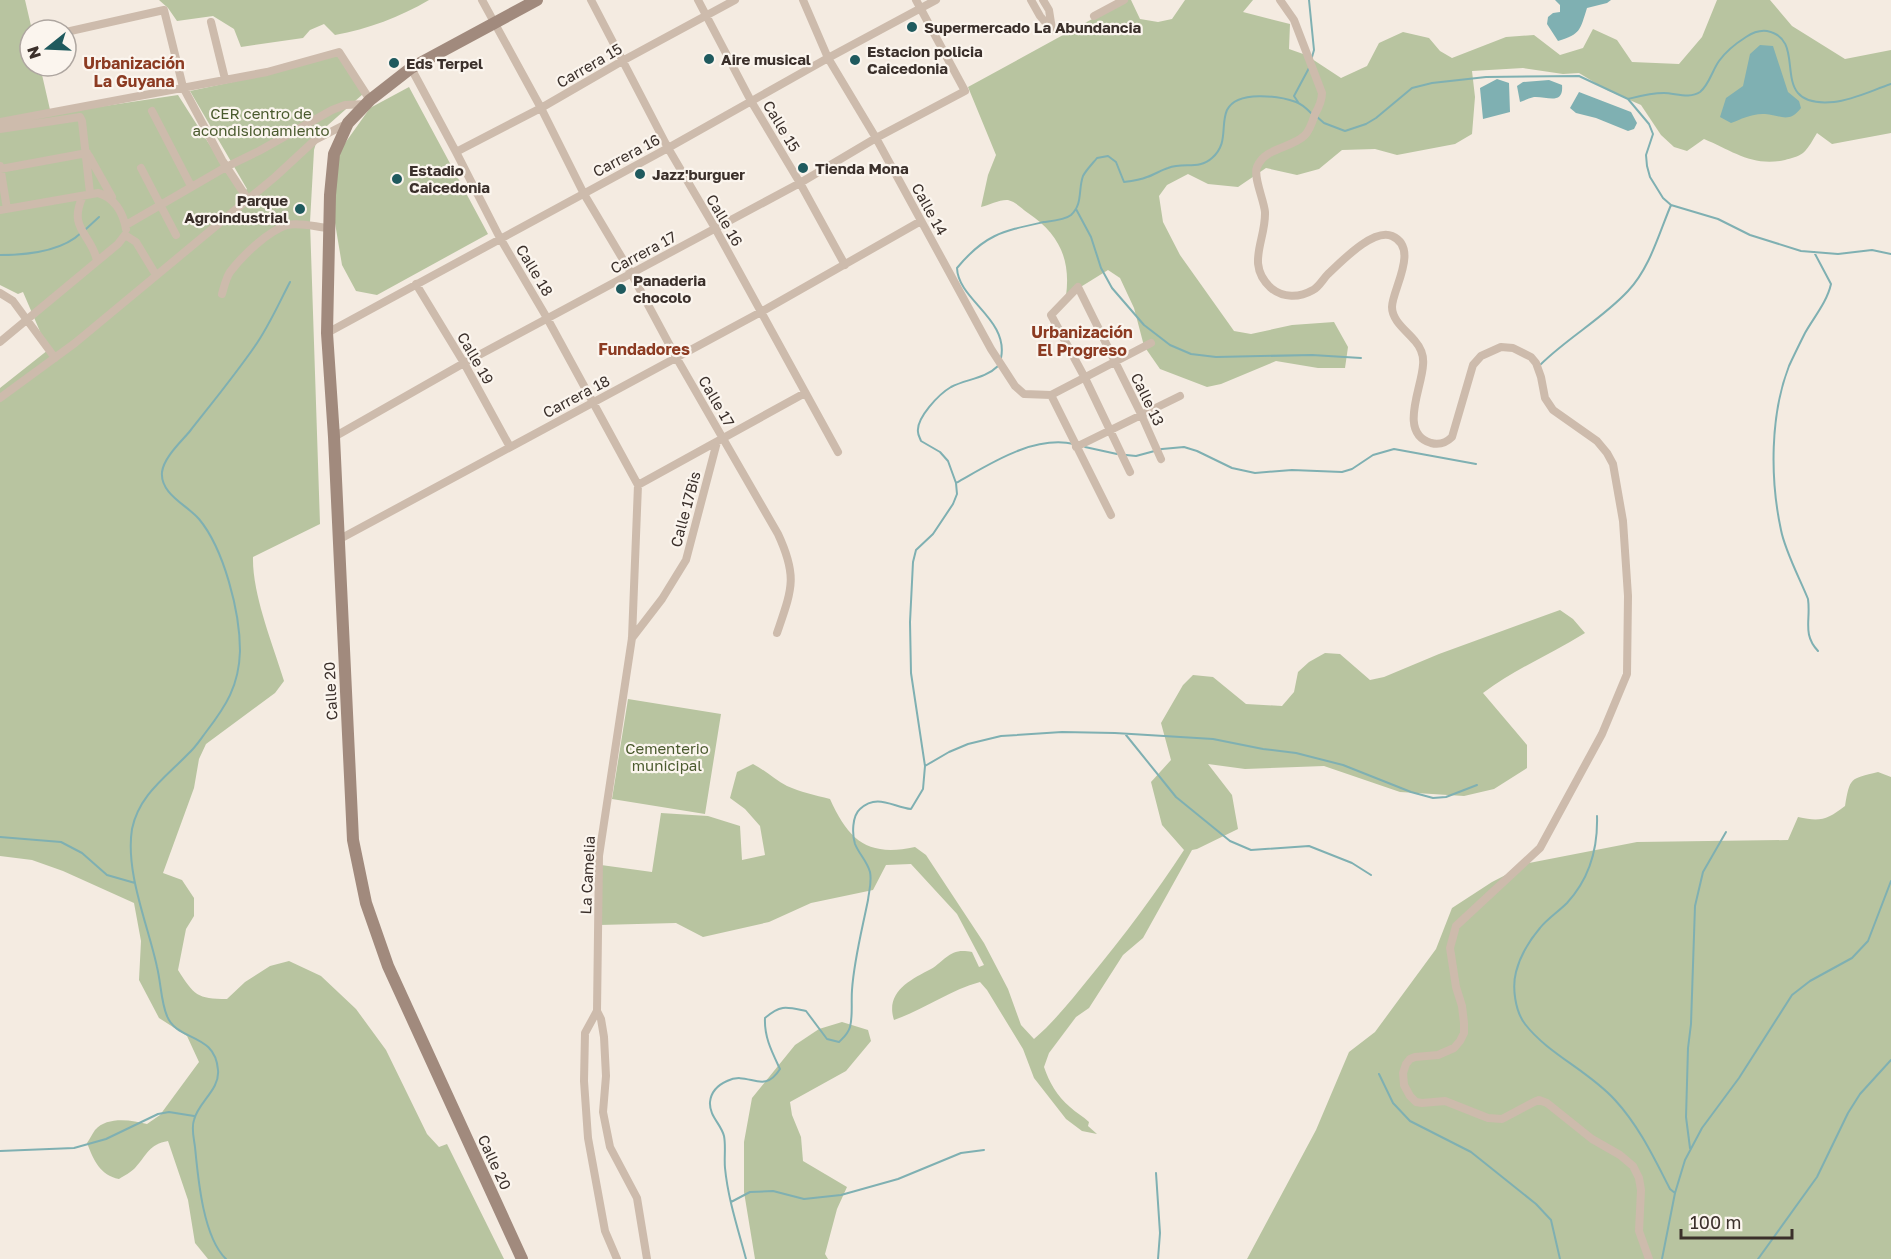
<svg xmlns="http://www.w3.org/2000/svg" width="1891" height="1259" font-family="'Golos Text',sans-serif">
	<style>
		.green { fill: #b8c4a0 }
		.water { fill: #7fb0b2 }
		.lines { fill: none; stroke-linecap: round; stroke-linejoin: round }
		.stream { stroke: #7fb0b2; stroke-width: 2 }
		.minor { stroke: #cdbbac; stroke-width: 8 }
		.secondary { stroke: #a18a7d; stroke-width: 12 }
		.poi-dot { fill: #1f5a5e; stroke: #fbf5ee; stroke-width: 2 }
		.labels { text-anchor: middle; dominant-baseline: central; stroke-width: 4.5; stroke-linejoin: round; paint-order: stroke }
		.poi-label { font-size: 15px; font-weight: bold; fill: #3b302b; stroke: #fbf5ee; text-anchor: start }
		.street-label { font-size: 15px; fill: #3b302b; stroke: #fbf5ee }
		.park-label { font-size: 15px; fill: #4a5a2e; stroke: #fbf5ee }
		.neighbourhood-label { font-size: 16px; font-weight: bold; fill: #8c3b22; stroke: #fbf5ee }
	</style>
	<rect width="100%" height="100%" fill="#f4ebe1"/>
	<path class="green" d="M0,0H25L32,30H30V66H40L51,114L178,95L241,194L247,189L190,91L266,75L338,54L363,94L319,133L314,150L310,222L320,524L253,557C252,594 273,645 284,681L275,693L206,744L199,759L194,788L163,873L182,880L194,898V916L186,929L178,970C194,995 197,999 227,999L245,982L270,966L289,961L321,976L356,1009L386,1050L427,1134L439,1147L447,1144L504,1259H208L195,1243L188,1200L168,1141C149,1144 147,1155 135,1168C131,1172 124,1176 119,1179C100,1175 94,1161 87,1143C90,1139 92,1134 95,1130C107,1116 132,1120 147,1124L160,1115L199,1062L187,1036L159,1018L139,980L141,941L134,903L63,871L32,860L0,856V388L48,350L23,292L18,294L0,285Z
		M159,0H429C400,17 368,29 335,35L324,24L310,30L303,38L241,47L234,29L213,16L177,21L168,8Z
		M1127,0H1131L1140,19L1158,22L1172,19L1185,0H1253L1243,12L1290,24L1289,49L1306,55L1341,78L1367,66L1379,43L1403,32L1429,38L1440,51L1452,58L1506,37L1534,35L1560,55L1583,48L1593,29L1617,40L1632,62L1679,64L1702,37L1717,0H1770L1792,26L1845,59L1891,50V133L1832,144L1817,133C1813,139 1809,148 1803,153C1798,157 1791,158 1785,160C1752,167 1733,151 1704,139L1687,151L1674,147L1661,135L1641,105L1607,90L1579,73L1563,74L1523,68L1472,71L1475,97L1472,134L1455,144L1397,155L1375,149L1342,150L1319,169L1297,175L1266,168L1238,187L1208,184L1188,174L1167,185L1159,196L1163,222L1180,255L1234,331L1251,334L1292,325L1334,322L1348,347L1345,368H1318L1276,361L1221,384L1207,387L1160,369L1144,346L1134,308L1120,278L1108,270L1066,296C1071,259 1059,234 1028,213C1021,208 1016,202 1008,200C1001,199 989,205 981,207L988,175L996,155L968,87Z
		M409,87L488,234L377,295L356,291L342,265L332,205L338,153L370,108Z
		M1560,610L1573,619L1585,633C1551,654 1515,669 1483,693L1527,745V768L1494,789L1464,796L1400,792L1324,766L1245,769L1208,764L1232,795L1238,829L1197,849L1192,850L1143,938L1123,955L1089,1008L1076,1017L1049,1053L1044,1067C1049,1082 1057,1096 1070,1107C1076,1113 1083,1116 1089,1122L1088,1126L1097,1134L1082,1131L1066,1119L1034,1078L1023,1049L987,990L980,982C950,990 923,1010 894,1020C885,992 910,980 931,969C946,960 950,947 972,952L979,967L984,965L957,914L911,864L886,865L873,890L811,903L769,922L703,937L676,923L599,925L601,865L652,872L661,813L708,816L740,826L742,860L765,855L760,826L745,809L730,798L737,772L753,764C765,770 775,780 787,786C800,792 815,795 830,799C849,841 868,857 915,847L926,855L984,943L1008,989L1021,1025L1034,1039C1055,1021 1072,999 1090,977C1124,936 1155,894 1184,850L1162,825L1151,782L1171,760L1161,723L1183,685L1193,675L1213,677L1246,704L1282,706L1294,692L1298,672L1309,662L1325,653L1340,654L1370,680L1384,677L1439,654Z
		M628,699L721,714L705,814L612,799Z
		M1878,772L1891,777V1259H1247L1316,1130L1349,1052L1375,1032L1436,949L1452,908L1492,882L1529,863L1637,842L1788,840L1798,817C1820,822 1827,820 1845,806C1850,777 1850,779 1878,772Z
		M842,1022L868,1030L871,1041L846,1071L790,1102L792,1115L801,1137L803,1161L847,1187L837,1209L825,1254L828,1259H755L744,1192V1142L752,1098L795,1045L819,1029Z"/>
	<path class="water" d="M1555,0H1611L1607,3L1587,8C1580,30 1581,34 1558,41L1547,24L1548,17L1553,13L1560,12V5Z
		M1760,45L1773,46L1788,92L1799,101L1801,108C1789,124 1780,115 1765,114C1753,113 1741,119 1731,123L1720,117L1726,98L1743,86L1750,54Z
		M1497,79L1509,83L1510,112L1483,119L1480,88Z
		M1549,80L1562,85C1564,106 1546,96 1534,97C1529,98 1524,101 1520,102L1517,86L1523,82Z
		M1579,92L1631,112L1637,123L1634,129L1628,131L1596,118L1576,113L1570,108Z"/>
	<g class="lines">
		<path class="stream" d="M1309,0L1314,50L1312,57
			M1628,99L1649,124L1653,134L1646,155L1647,166L1650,177L1663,198L1671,205L1718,219L1750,235L1801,251L1838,254L1872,250L1891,254
			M1298,102L1294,96L1309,68
			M1316,116L1324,123L1345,131L1366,124L1376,118L1412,88L1432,83L1486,77L1579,76L1628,99C1640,96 1651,93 1664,93C1675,93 1690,99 1700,92C1709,85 1712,71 1719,61C1726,51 1735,44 1746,37C1752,33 1759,30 1767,31C1812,40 1763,109 1834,102C1853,100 1873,90 1891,84
			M1076,209L1091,237L1101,268L1112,288L1144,325L1170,345L1191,354L1216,357L1312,355L1361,358
			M86,229L99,217
			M1814,252L1831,284C1827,302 1814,317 1805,333C1800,343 1794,355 1789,366C1770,415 1770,479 1781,530C1785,551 1800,579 1808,599C1811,620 1802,634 1818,651
			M0,255C27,255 61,252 81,233
			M1001,358C1009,319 958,300 957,268C985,234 1003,231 1044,222C1052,221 1065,220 1071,215C1083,204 1078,190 1083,176C1086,170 1093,163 1097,158L1108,156L1116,162L1124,182C1132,181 1140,180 1147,177C1154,175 1161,170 1168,168C1184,162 1199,170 1212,158C1229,143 1220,126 1227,110C1237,90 1279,96 1296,102C1302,104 1307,109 1311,113
			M1540,365C1567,338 1602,319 1628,291C1650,268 1659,233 1671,205
			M1085,447L1117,454
			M1126,455L1136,456L1162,449L1184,447L1197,451L1232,468L1255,473L1292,470L1342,472L1352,469L1373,455L1394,449L1476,464
			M956,483C990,464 1033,435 1074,444
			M1126,735L1176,797L1230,841L1251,850L1309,846L1352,863L1371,875
			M925,766L949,752L968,744L1001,736L1062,732L1115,733L1213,739L1263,749L1296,753L1343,765L1411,792L1433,798L1446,797L1477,785
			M1597,816C1598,849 1590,878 1567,903C1558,912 1547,919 1540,928C1529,941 1520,956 1516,972C1512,987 1515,1011 1525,1024C1548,1054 1589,1071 1615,1100C1639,1126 1654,1158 1670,1189L1675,1193
			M0,837L61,842L82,853L107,875L135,883
			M1379,1074L1393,1103L1410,1121L1471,1152L1536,1204L1551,1220L1560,1259
			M1690,1148L1686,1117L1687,1083L1688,1048L1691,1024L1695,906L1703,872L1726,832
			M0,1151L74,1148L106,1139L158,1114L169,1112L194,1116
			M1156,1173L1160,1233L1158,1259
			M731,1202L750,1192L773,1191L804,1199L841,1195L898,1179L961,1153L984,1150
			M226,1259C203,1237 198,1178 195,1147C194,1139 191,1128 194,1120C198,1102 220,1090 218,1070C215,1032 177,1042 167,1016C161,1002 161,983 157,967C148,925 125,872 132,829C139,795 166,777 188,754C195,748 200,740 206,732C226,706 239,686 240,651C240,612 224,549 199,519C187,505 160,494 162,472C164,457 181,442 190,431C212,403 235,375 255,346C269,326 279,303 290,282
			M746,1259C738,1229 728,1199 725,1168C724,1158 726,1146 724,1136C721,1124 709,1116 710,1102C711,1092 718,1085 727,1081C749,1070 763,1096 780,1069C772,1052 764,1037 765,1018C781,1004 787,1007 806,1011L827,1039L839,1042C844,1037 848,1034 850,1027C853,1016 851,1002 852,990C854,960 862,930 868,900C869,891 872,882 870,872C867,861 859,854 855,844C852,834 852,816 860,809C877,793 893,807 911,809L923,789L925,766L911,673L910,622L913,562L916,550L933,534L953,504L957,494L956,483L948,461L940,452L921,441C920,438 918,435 918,432C916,418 939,394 951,387C966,379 985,379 998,366
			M1662,1259L1675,1193L1685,1160L1702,1128L1739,1078L1792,995L1810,981L1852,958L1868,941L1891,881
			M1758,1259L1817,1177L1848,1113L1860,1094L1891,1060"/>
		<path class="minor" d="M482,0L541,108L584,194L631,273L676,357L778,534C798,577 792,589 777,633
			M591,0L668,148L715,228L838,452
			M698,0L751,101L800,183L845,265
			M803,0L828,58L876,138L991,349L1015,386L1024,394L1051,395L1151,343
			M1031,0L1040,16L1052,30
			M1043,0L1049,10L1052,29
			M1280,0L1294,20L1322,93C1322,101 1319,107 1315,114C1313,120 1310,130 1305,135C1293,148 1265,147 1257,167C1253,177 1264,200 1265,212C1266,241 1245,264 1271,288C1283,298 1299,298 1313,290C1319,287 1323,279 1328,274C1341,262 1373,228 1392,236C1420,248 1392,290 1392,307C1392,321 1407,331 1415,341C1421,348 1424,356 1423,365C1422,388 1398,433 1431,443C1439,445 1446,443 1452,437L1473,365L1481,356L1501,347L1513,348L1531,357L1536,363L1541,377L1545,398L1553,410L1597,441L1607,453L1613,464L1623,521L1628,596L1627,674L1602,734L1540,848L1456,926L1450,948L1456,987L1462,1006L1464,1023V1033L1460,1041L1454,1048L1438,1055L1415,1057L1410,1059L1406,1064L1403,1073L1404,1085L1410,1096L1416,1102L1422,1103L1445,1101L1488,1118L1502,1119L1534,1102L1539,1100L1547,1103L1592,1139L1620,1155L1633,1166L1639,1178L1641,1190L1639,1231L1649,1259
			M1094,16L1124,0
			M211,22L225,79
			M66,32L164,10L183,87L222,160L247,198
			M411,68L456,152L500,238L547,318L638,485
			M152,111L191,186
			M0,122L267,72L339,52L370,100
			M0,129L80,117L82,121L90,193
			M456,152L541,108L624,60L735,0
			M89,156L112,197
			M0,166L7,209
			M141,168L176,235
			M0,169L87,153
			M83,196C67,229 92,234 97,261
			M0,210L98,193C114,197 123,212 126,229
			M126,225L226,167L259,151L332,110L345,105L366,104
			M416,284L464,363L510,447
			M0,293L13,301L55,358
			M222,294C224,287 226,278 230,272C242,256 268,231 287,225C300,222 316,227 329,228
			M327,333L668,148L828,58L936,0
			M0,342L118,244L125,235L136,242L156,275
			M1051,395L1111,515
			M0,398L75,343L275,177L315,140L348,123
			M334,437L464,363L800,183L876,138L965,91L916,0
			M1076,447L1180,396
			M1130,472L1085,378L1051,315L1078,287L1141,414L1161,459
			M638,485L632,638L599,856L597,1011L601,1019L604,1037L606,1076L603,1112L610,1147L637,1198L647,1259
			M638,485L805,393
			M338,540L761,312L921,221
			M632,638L662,599L686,560L717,442
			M597,1011L585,1033L584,1081L588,1138L605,1231L617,1259"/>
		<path class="secondary" d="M522,1259L388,966L366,903L353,840L334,437L327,333L330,195L334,154L348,123L370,100L411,68L537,0"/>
	</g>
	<g class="poi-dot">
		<circle cx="912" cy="27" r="6"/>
		<circle cx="709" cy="59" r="6"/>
		<circle cx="855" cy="60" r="6"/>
		<circle cx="394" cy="63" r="6"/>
		<circle cx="803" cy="168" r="6"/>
		<circle cx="640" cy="174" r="6"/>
		<circle cx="397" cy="179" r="6"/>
		<circle cx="300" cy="209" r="6"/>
		<circle cx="621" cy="289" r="6"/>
	</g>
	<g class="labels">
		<g class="poi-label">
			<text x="924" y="27">Supermercado La Abundancia</text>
			<text x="867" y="51">Estacion policia<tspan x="867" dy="17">Caicedonia</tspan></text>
			<text x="721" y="59">Aire musical</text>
			<text x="406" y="63">Eds Terpel</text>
			<text x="815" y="168">Tienda Mona</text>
			<text x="409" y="170">Estadio<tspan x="409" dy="17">Caicedonia</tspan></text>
			<text x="652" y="174">Jazz'burguer</text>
			<text x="288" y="200" text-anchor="end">Parque<tspan x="288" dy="17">Agroindustrial</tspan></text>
			<text x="633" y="280">Panaderia<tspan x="633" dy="17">chocolo</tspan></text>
		</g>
		<g class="street-label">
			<text transform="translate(589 65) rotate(-30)">Carrera 15</text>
			<text transform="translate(782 126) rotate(59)">Calle 15</text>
			<text transform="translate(626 155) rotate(-28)">Carrera 16</text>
			<text transform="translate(930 209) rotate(61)">Calle 14</text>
			<text transform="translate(725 220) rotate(60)">Calle 16</text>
			<text transform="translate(643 252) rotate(-28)">Carrera 17</text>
			<text transform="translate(535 270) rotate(59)">Calle 18</text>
			<text transform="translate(476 358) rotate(60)">Calle 19</text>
			<text transform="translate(576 396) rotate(-28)">Carrera 18</text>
			<text transform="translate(1148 399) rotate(64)">Calle 13</text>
			<text transform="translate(717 401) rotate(60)">Calle 17</text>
			<text transform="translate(685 509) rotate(-75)">Calle 17Bis</text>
			<text transform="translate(330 691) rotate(-93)">Calle 20</text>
			<text transform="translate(587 875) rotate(-87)">La Camelia</text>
			<text transform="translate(495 1162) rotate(65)">Calle 20</text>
		</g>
		<g class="park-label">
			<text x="261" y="113">CER centro de<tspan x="261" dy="17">acondisionamiento</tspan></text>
			<text x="667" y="748">Cementerio<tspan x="667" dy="17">municipal</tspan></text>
		</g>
		<g class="neighbourhood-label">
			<text x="134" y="63">Urbanización<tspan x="134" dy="18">La Guyana</tspan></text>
			<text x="1082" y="332">Urbanización<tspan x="1082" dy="18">El Progreso</tspan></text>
			<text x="644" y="349">Fundadores</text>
		</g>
	</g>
	<g transform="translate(48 48) rotate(252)"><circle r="28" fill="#fbf5ee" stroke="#aea6a0" stroke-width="1.5"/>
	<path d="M0-4.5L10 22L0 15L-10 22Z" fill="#1f5a5e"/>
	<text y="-9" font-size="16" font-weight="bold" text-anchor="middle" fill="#3b302b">N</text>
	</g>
	<path d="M1681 1229v9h111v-9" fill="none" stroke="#3b302b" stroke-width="3"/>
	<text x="1690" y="1229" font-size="18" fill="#3b302b" stroke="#fbf5ee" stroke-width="4.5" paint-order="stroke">100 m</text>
</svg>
